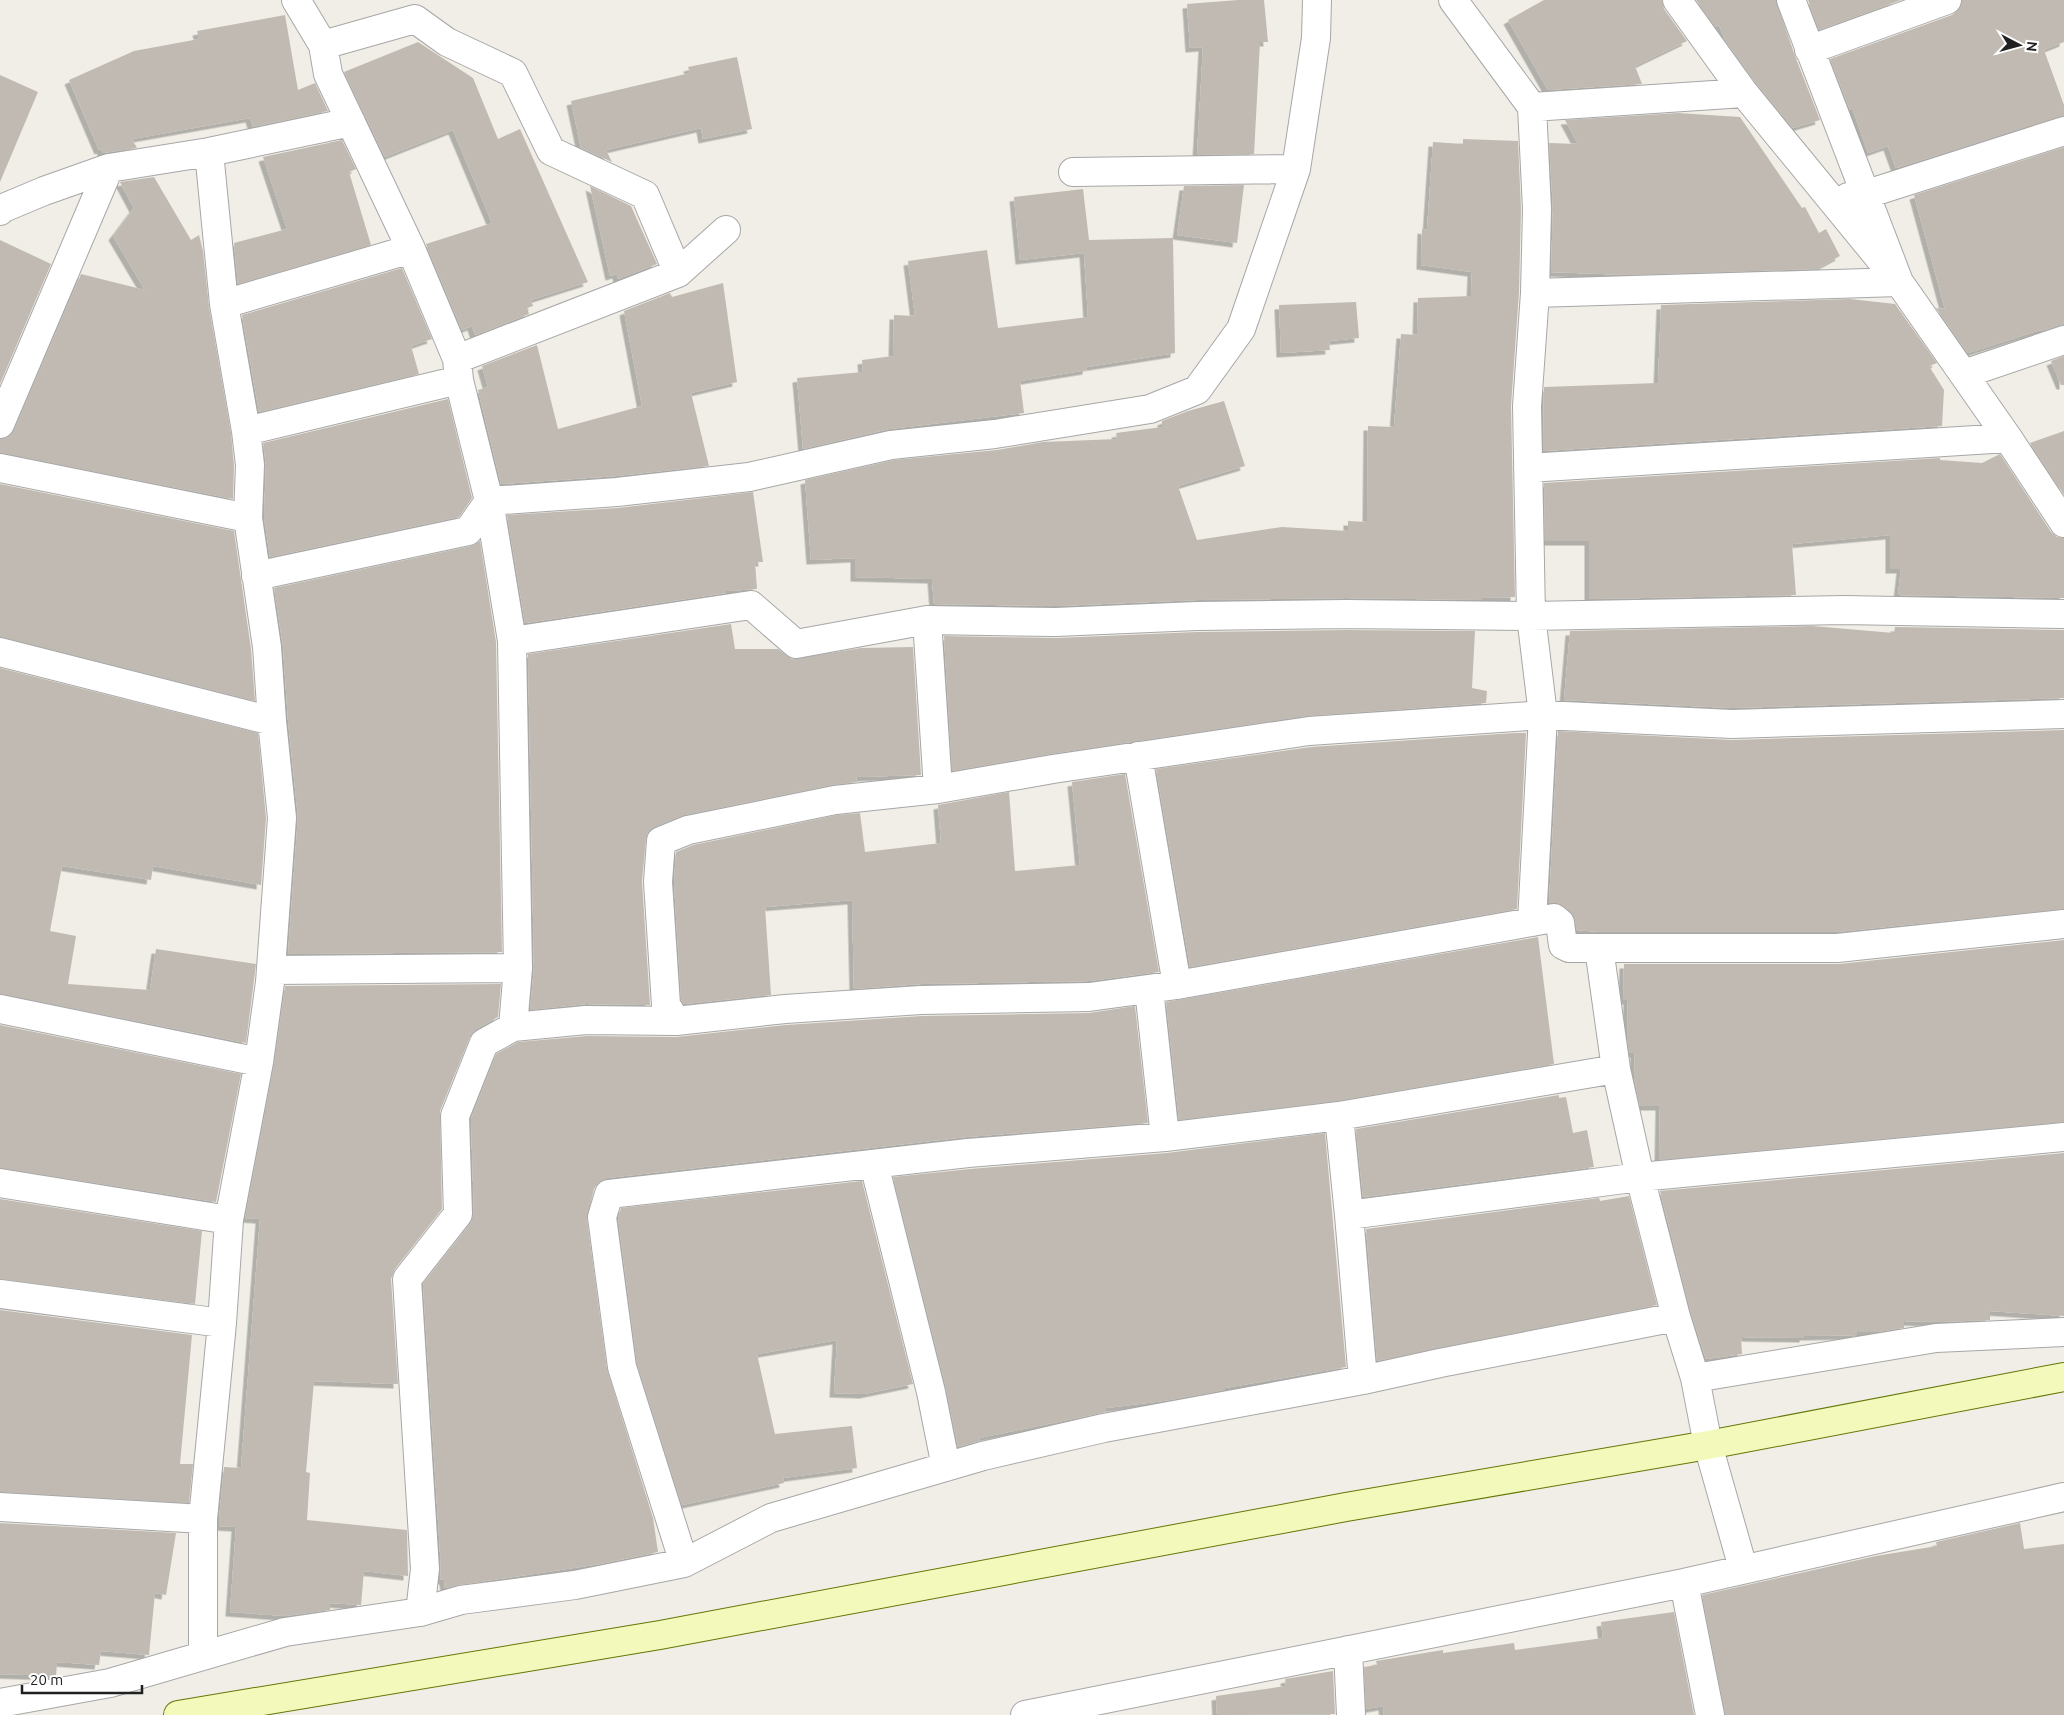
<svg xmlns="http://www.w3.org/2000/svg" width="2064" height="1715" font-family="Ubuntu,sans-serif">
	<style>
		.building { fill: #c1bab3; filter: url(#shadow) }
		.lines { fill: none; stroke-linecap: round; stroke-linejoin: round }
		.street-casing { stroke: #a7a7a7; stroke-width: 30 }
		.secondary-casing { stroke: #637806; stroke-width: 30 }
		.street { stroke: #fff; stroke-width: 28 }
		.secondary { stroke: #f2f9bb; stroke-width: 28 }
	</style>
	<defs>
		<filter id="shadow"><feDropShadow dx="-4.5" dy="4.5" stdDeviation="0" flood-color="#0004"/></filter>
	</defs>
	<rect width="100%" height="100%" fill="#f0eee6"/>
	<path class="building" d="M1238,0H1264L1268,42H1260L1254,154L1197,155L1203,47L1190,48L1187,4Z
		M1544,0H1662L1664,9L1687,41L1635,66L1642,84L1548,90L1508,20Z
		M1696,0H1776L1795,56L1820,120L1793,128L1756,83L1725,40L1719,25L1715,27Z
		M1808,0H1901L1819,30Z
		M1962,0H2064V42L2044,50L2064,105V116L1896,168L1888,146L1868,153L1853,110H1850L1830,59L1952,15L1959,10Z
		M285,15L298,90L315,83L328,111L253,127L250,118L132,139L137,148L103,153L101,149L99,150L69,80L134,51L199,39L197,31Z
		M418,42L473,78L498,139L520,129L588,282L531,300L533,306L527,308L529,314L475,335L472,326L462,330L426,244L492,223L453,130L385,157L344,72Z
		M737,57L752,129L703,139L701,128L606,150L612,162L581,148L571,101L690,73L688,67Z
		M0,75L38,92L0,182Z
		M1678,113L1740,117L1802,208L1805,207L1819,233L1826,229L1840,256L1816,269L1628,275L1551,272L1553,208L1549,143L1578,144L1565,120Z
		M1463,139L1518,141L1521,209L1519,292L1511,406L1515,597L1482,598V600L1346,598L1197,600L1056,606L934,604L932,579L855,577V558L811,560L805,480L894,460L997,450L1043,442L1117,439L1116,433L1162,427V421L1188,411L1224,401L1245,466L1178,486L1197,540L1282,527L1348,531V521L1367,522L1368,426L1394,427L1401,334L1417,335L1418,298L1471,296L1472,272L1421,265L1422,229L1427,230L1433,142L1463,144Z
		M342,140L356,169L349,172L371,245L238,284L234,243L287,229L263,157Z
		M2064,147V325L2040,331V330L1968,353L1936,308L1945,309L1914,195Z
		M154,177L191,240L199,235L203,251L209,307L231,433L234,466L233,499L0,453V439L9,437L14,430L81,274L145,290L113,236L134,208L120,182Z
		M1244,185L1237,243L1177,235L1184,186Z
		M590,186L631,206L657,264L618,279L617,274L610,276Z
		M1083,189L1089,240L1173,238L1175,353L1087,367V370L1020,381L1024,413L889,429L803,449L797,378L863,372L862,360L893,356L894,315L915,316L908,261L987,250L998,328L1088,317L1084,253L1020,260L1014,197Z
		M0,240L51,264L0,384Z
		M402,268L432,339L411,346L419,374L259,412L242,315Z
		M723,283L737,382L691,393L709,466L616,476L501,484L478,390L488,387L482,366L537,345L558,429L642,406L624,311L670,293L672,297Z
		M1850,299L1895,304L1937,363L1929,366L1944,390L1942,426L1543,451L1544,387L1658,383L1661,305Z
		M1356,302L1359,338L1329,341L1330,350L1281,353L1279,305Z
		M2064,356V385H2061L2051,361Z
		M448,399L472,498L459,517L270,557L264,517L266,465L263,443Z
		M2064,431V495L2030,443Z
		M2000,454L2051,532L2057,537L2064,538V598L1898,595L1901,569H1890V535L1792,544L1796,595L1589,599V541H1545L1544,483L1940,458V460L1982,463Z
		M0,484L234,531L251,649L255,701L0,637Z
		M753,492L763,562H755L757,589L726,591V593L525,623L507,515L618,508Z
		M480,541L496,642L502,952L288,954L298,817L288,720L283,646L274,588L471,546Z
		M731,624L735,649H778L792,659L861,648L913,647L921,775L856,777L857,782L832,785L685,815L655,827L648,832L646,839L642,881L650,1005L586,1004L530,1010L534,968L528,654Z
		M1812,626L1894,633L1895,627L2064,630V698L1732,708L1564,700L1570,631Z
		M1346,630L1475,631L1472,688L1487,691L1486,703L1307,716L1050,754L952,771L944,636L1057,638L1197,632Z
		M0,668L258,733L266,818L261,885L153,866L151,880L62,866L50,931L76,936L68,984L150,990L156,949L256,964L246,1043L0,994Z
		M2064,730V909L1836,932H1600L1577,930L1575,920L1570,911L1558,903H1549L1558,731L1732,740Z
		M1514,733H1526L1517,909L1190,967L1156,769L1311,747Z
		M1125,774L1159,972L1088,981L921,984L854,989L852,900L765,907L771,995L684,1004L681,1000L674,882L676,852L693,845L837,815L860,813L865,852L941,843L938,805L1009,792L1015,871L1080,865L1072,782Z
		M1538,937L1554,1064L1337,1101L1179,1120L1166,1002Z
		M2064,940V1122L1659,1160L1660,1106H1640L1634,1078L1635,1053H1629L1627,1038L1628,1000H1623L1624,964H1839Z
		M501,984L498,1017L476,1029L470,1037L440,1111L442,1209L395,1269L391,1279L398,1384L314,1381L306,1472L310,1473L307,1520L407,1530L408,1576L364,1571L361,1605L330,1603V1610L285,1616L230,1612L236,1527L219,1526V1520L224,1467L241,1468L260,1219L245,1218L274,1065L285,986Z
		M1135,1006L1148,1123L966,1137L607,1178L599,1182L594,1189L587,1219L607,1369L653,1518L658,1552L600,1564L459,1585L445,1588L444,1580L440,1579L441,1568L423,1284L470,1224L474,1214L471,1119L496,1054L518,1042L587,1036L676,1037L786,1025L922,1016L1089,1013Z
		M0,1025L241,1074L216,1202L0,1168Z
		M1559,1095V1098L1566,1097L1573,1133L1587,1130L1594,1167L1363,1197L1356,1129Z
		M1325,1133L1346,1367L1225,1388V1390L1171,1400L1106,1408V1412L979,1438L980,1441L958,1447L946,1388L893,1177L970,1169L1167,1153Z
		M2064,1153V1316L1990,1311V1320L1940,1322L1904,1321V1328L1877,1332H1857V1335L1804,1336V1338L1741,1337L1742,1354L1706,1359L1691,1313L1660,1191Z
		M862,1181L913,1384L864,1394L834,1393L837,1340L757,1354L775,1434L852,1426L857,1468L783,1478L784,1483L682,1505L637,1364L618,1218L621,1208Z
		M1629,1196L1657,1305L1377,1361L1366,1229L1599,1198L1600,1201Z
		M0,1199L202,1231L195,1304L0,1279Z
		M0,1310L192,1335L180,1464H193L189,1503L0,1492Z
		M0,1523L176,1533L166,1595L155,1593L149,1655L101,1651L99,1665L57,1662L56,1676L0,1674Z
		M2020,1523L2024,1549L2064,1544V1715H1725L1702,1595L1876,1556L1937,1546L1936,1542Z
		M1674,1612L1694,1715H1384L1383,1706L1366,1709L1364,1667L1377,1665L1376,1661L1443,1650V1653L1514,1643L1515,1650L1603,1638L1601,1622Z
		M1333,1671L1335,1714L1217,1715L1216,1696L1286,1686L1285,1679Z"/>
	<g class="lines">
		<g class="street-casing">
			<path id="street" d="M296,0L323,45L328,74L411,249L457,359L459,380L489,501L512,641L518,968L513,1027
				M1453,0L1532,107L1537,209L1535,293L1527,406L1531,616L1543,715L1532,922
				M1677,0L1744,93L1899,282L2008,438L2064,523
				M323,45L415,19L447,42L513,73L551,151L645,195L678,273
				M1809,50L1947,0
				M1532,107L1744,93
				M209,152L351,122
				M1073,172L1296,169
				M1848,197L1867,194L2064,131
				M0,211L1,209L44,191L109,168L209,152L224,304L246,431L250,465L248,518L267,647L272,721L282,818L270,982L259,1062L229,1220L222,1323L203,1519
				M1535,293L1899,282L1791,0
				M224,304L411,249
				M457,359L678,273L726,230
				M1964,374L2064,340
				M0,424L109,168
				M246,431L459,380
				M0,468L248,518
				M1528,468L2008,438
				M256,576L468,531L489,501L617,492L749,477L891,445L995,434L1150,409L1197,390L1241,329L1296,169L1316,38L1317,0
				M927,620L938,789
				M512,641L751,605L796,644L927,620L1056,622L1197,616L1346,614L1531,616L1844,610L2064,614
				M0,652L272,721
				M1138,756L1177,985
				M1599,948L1616,1069L1640,1177L1676,1317L1695,1378L1708,1445L1743,1568
				M272,970L518,968
				M1149,989L1165,1137
				M0,1009L259,1062
				M676,1021L666,1005L658,882L661,841L688,830L835,800L938,789L1053,769L1309,731L1543,715L1732,724L2064,714
				M1339,1116L1349,1215L1640,1177L2064,1137
				M874,1164L931,1392L946,1467
				M0,1183L229,1220
				M1349,1215L1363,1380
				M0,1294L222,1323
				M1695,1378L1936,1338L2064,1332
				M0,1507L203,1519V1655
				M684,1563L622,1367L602,1217L609,1194L968,1153L1165,1137L1339,1116L1616,1069
				M1684,1583L1710,1715
				M420,1612L461,1600L575,1585L684,1563L771,1518L983,1456L1104,1428L1363,1380L1440,1363L1676,1317
				M1348,1650L1351,1715
				M0,1703L110,1683L285,1632L420,1612L425,1569L407,1279L458,1214L455,1116L484,1043L513,1027L586,1020L676,1021L785,1009L921,1000L1089,997L1177,985L1554,918L1560,923L1563,945L1569,948H1837L2064,924
				M1025,1715L1684,1583L2064,1497"/>
		</g>
		<g class="secondary-casing">
			<path id="secondary" d="M178,1715L660,1635L1346,1507L1708,1445L2064,1377"/>
		</g>
		<use href="#street" class="street"/>
		<use href="#secondary" class="secondary"/>
	</g>
	<g transform="translate(2019 45) rotate(96)" stroke="#ffffff" stroke-width="4" paint-order="stroke">
	<path d="M0-4L9 19L0 12L-9 19Z" fill="#202020"/>
	<text y="-8" font-size="14" font-weight="bold" text-anchor="middle" fill="#202020">N</text>
	</g>
	<path d="M22 1685v8h120v-8" fill="none" stroke="#202020" stroke-width="2.5"/>
	<text x="30" y="1685" font-size="15" fill="#202020" stroke="#ffffff" stroke-width="4" paint-order="stroke">20 m</text>
</svg>
